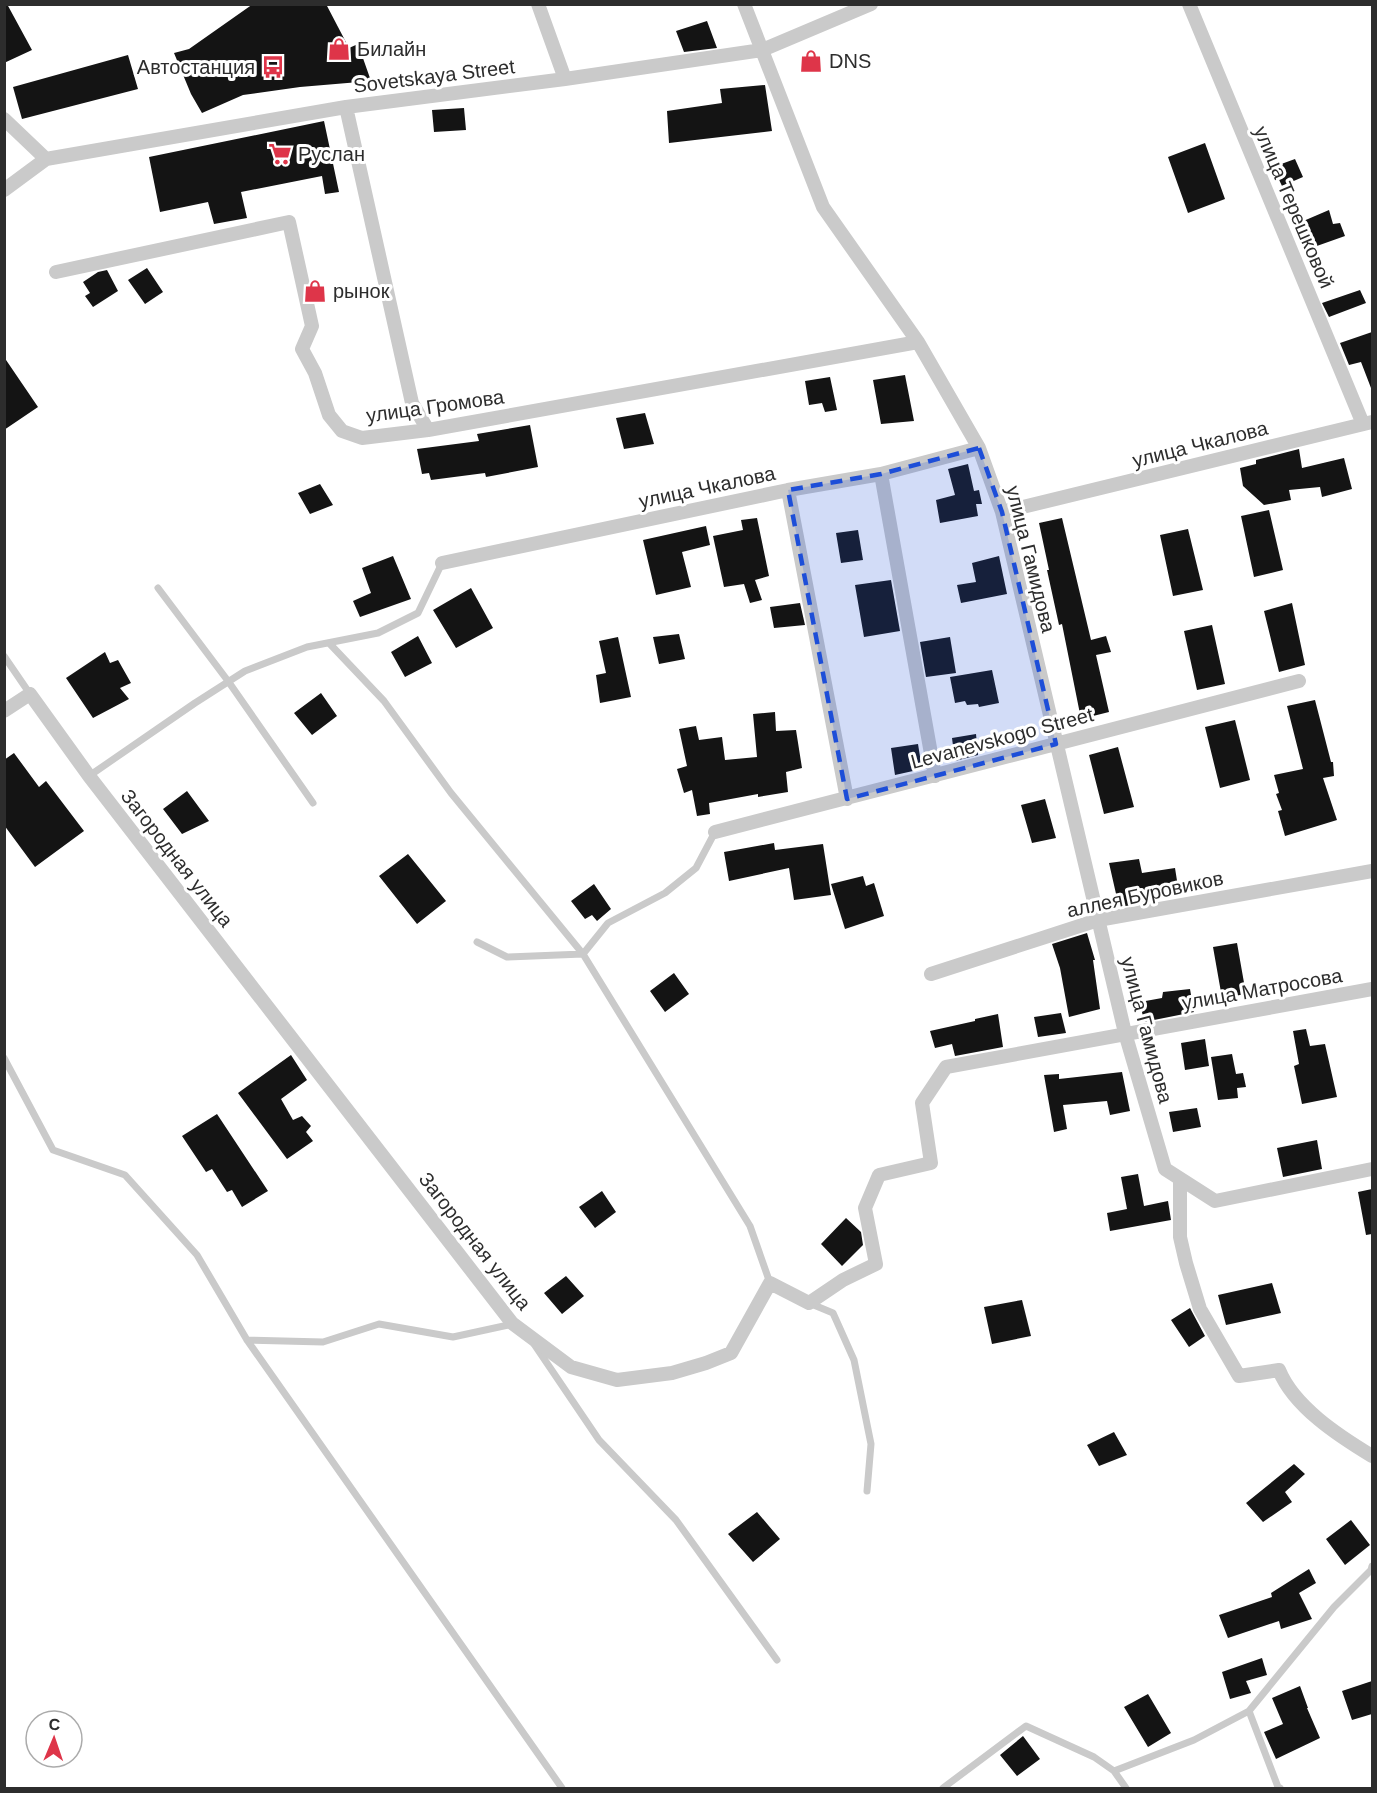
<svg xmlns="http://www.w3.org/2000/svg" width="1377" height="1793" font-family="Helvetica,sans-serif">
	<style>
		.building { fill: #141414 }
		.lines { fill: none; stroke-linecap: round; stroke-linejoin: round }
		.lane { stroke: #cacaca; stroke-width: 7 }
		.street { stroke: #cacaca; stroke-width: 14 }
		.marked { fill: #1d4ed8; fill-opacity: 0.2; stroke: #1d4ed8; stroke-width: 4.5; stroke-dasharray: 12 8; stroke-linejoin: round }
		.labels { text-anchor: middle; dominant-baseline: central; stroke-width: 6; stroke-linejoin: round; paint-order: stroke }
		.poi-label { font-size: 20px; fill: #2d2d2d; stroke: #fff; text-anchor: start }
		.street-label { font-size: 20px; fill: #2d2d2d; stroke: #fff }
	</style>
	<rect width="100%" height="100%" fill="#fff"/>
	<path class="building" d="M4,4H7L32,50L4,63Z
		M253,4H326L349,48L358,44L371,81L300,87L243,95L202,113L191,94L174,53L189,49Z
		M707,21L717,48L684,52L676,31Z
		M128,55L138,89L22,119L13,87Z
		M765,85L772,131L669,143L667,111L722,103L720,89Z
		M464,108L466,130L434,132L432,110Z
		M324,121L339,192L325,194L322,176L241,192L247,218L214,224L208,202L160,212L149,157Z
		M1205,143L1225,199L1188,213L1168,157Z
		M1295,159L1303,177L1282,186L1273,167Z
		M1329,210L1333,224L1340,223L1345,236L1314,247L1310,235L1301,239L1294,225Z
		M147,268L163,292L145,304L128,280Z
		M107,270L118,291L93,307L85,296L90,293L83,282L98,272Z
		M1360,290L1366,303L1329,317L1322,303Z
		M1372,332V388H1371L1361,362L1349,365L1340,343Z
		M4,357L38,407L4,430Z
		M905,375L914,421L881,424L873,380Z
		M830,377L837,410L825,412L822,403L809,405L805,381Z
		M645,413L654,444L624,449L616,418Z
		M530,425L538,467L486,477L485,473L431,480L429,473L422,474L417,449L479,441L477,434Z
		M1299,449L1302,468L1344,458L1352,489L1322,497L1320,487L1289,490L1291,500L1264,505L1243,486L1240,468L1256,464V460Z
		M968,464L974,491L979,490L982,504H976L978,516L940,523L936,500L955,495L948,469Z
		M320,484L333,505L310,514L298,493Z
		M1269,510L1283,570L1254,577L1241,516Z
		M757,518L769,576L755,580L762,600L750,603L744,584L724,587L713,536L743,530L741,520Z
		M1062,518L1091,640L1106,636L1111,652L1096,655L1109,712L1081,719L1062,624L1059,625L1047,570H1049L1039,523Z
		M706,526L710,545L682,552L691,587L656,595L643,540Z
		M1188,529L1203,590L1173,596L1160,535Z
		M858,530L863,560L841,563L836,533Z
		M393,556L411,599L360,617L353,601L371,593L362,568Z
		M999,556L1007,594L961,603L957,585L976,582L972,563Z
		M891,580L900,631L864,637L855,585Z
		M471,588L493,628L456,648L433,610Z
		M800,603L805,625L774,628L770,607Z
		M1292,603L1305,665L1279,672L1264,611Z
		M1212,625L1225,684L1197,690L1184,631Z
		M679,634L685,659L659,664L653,637Z
		M418,636L432,663L405,677L391,652Z
		M618,637L631,697L600,703L596,675L606,673L599,641Z
		M950,637L956,673L926,677L920,642Z
		M105,652L110,663L118,660L131,683L120,688L129,699L93,718L66,678Z
		M992,670L999,703L979,707L978,704L967,705L965,701L955,703L950,677Z
		M321,693L337,716L312,735L294,713Z
		M1315,700L1331,762H1333L1334,776L1323,778L1337,820L1285,836L1278,811L1282,810L1276,794L1279,793L1274,775L1303,769L1287,706Z
		M775,712L776,731L796,730L802,768L786,772L788,792L758,797V794L709,803L710,814L697,816L692,790L684,793L677,769L687,766L679,729L696,726L699,740L722,737L725,760L757,757L753,714Z
		M1235,720L1250,780L1220,788L1205,727Z
		M976,734L978,755L955,761L952,738Z
		M918,744L922,769L895,775L891,748Z
		M1118,747L1134,807L1104,814L1089,755Z
		M14,753L39,787L46,781L84,831L35,867L4,825V760Z
		M187,791L209,821L182,834L163,809Z
		M1045,799L1056,838L1032,843L1021,805Z
		M774,843L775,850L823,844L831,895L794,900L789,868L729,881L724,852Z
		M408,854L446,901L417,924L379,876Z
		M1139,859L1142,873L1175,868L1178,887L1143,892L1145,903L1119,907L1109,863Z
		M863,876L866,886L874,883L884,916L845,929L831,884Z
		M594,884L611,909L597,921L592,915L585,919L571,901Z
		M1087,933L1095,960H1093L1100,1009L1069,1017L1060,968L1052,944Z
		M1237,943L1246,994L1222,998L1213,947Z
		M674,973L689,994L665,1012L650,991Z
		M1190,989L1194,1012L1144,1022L1140,1002L1162,998L1163,992Z
		M1061,1013L1066,1033L1038,1037L1034,1017Z
		M998,1014L1003,1047L955,1056L952,1044L935,1048L930,1031L975,1021V1019Z
		M1306,1029L1310,1046L1325,1044L1337,1097L1302,1104L1294,1066L1299,1064L1293,1031Z
		M1205,1039L1209,1066L1185,1070L1181,1043Z
		M1232,1054L1236,1074L1243,1073L1246,1087L1237,1088L1238,1098L1218,1100L1211,1057Z
		M291,1055L307,1080L281,1099L293,1120L302,1116L311,1126L306,1132L313,1141L287,1159L238,1093Z
		M1122,1072L1130,1111L1110,1115L1107,1101L1063,1105L1067,1129L1054,1132L1044,1075L1059,1074V1079Z
		M1197,1108L1201,1127L1173,1132L1169,1112Z
		M217,1114L268,1191L242,1207L232,1190L227,1192L212,1169L206,1172L182,1136Z
		M1317,1140L1322,1169L1283,1177L1277,1148Z
		M1138,1174L1144,1206L1168,1201L1171,1220L1110,1231L1107,1213L1127,1209L1121,1177Z
		M1372,1189V1234L1366,1235L1358,1192Z
		M602,1191L616,1212L595,1228L579,1207Z
		M846,1218L861,1232L863,1245L842,1266L821,1244Z
		M566,1276L584,1296L562,1314L544,1293Z
		M1272,1283L1281,1313L1226,1325L1218,1295Z
		M1022,1300L1031,1336L992,1344L984,1307Z
		M1190,1308L1205,1336L1189,1347L1171,1320Z
		M1114,1432L1127,1455L1099,1466L1087,1445Z
		M1294,1464L1305,1474L1285,1492L1292,1502L1263,1522L1246,1503Z
		M757,1512L780,1539L753,1562L728,1534Z
		M1351,1520L1370,1545L1345,1565L1326,1539Z
		M1309,1569L1316,1583L1299,1593L1312,1619L1281,1629L1279,1621L1228,1638L1219,1615L1272,1597L1271,1593Z
		M1262,1658L1267,1675L1246,1681L1251,1693L1230,1699L1222,1672Z
		M1372,1681V1714L1352,1720L1342,1691Z
		M1300,1686L1308,1708H1307L1320,1738L1276,1759L1264,1732L1283,1724L1272,1698Z
		M1148,1694L1171,1733L1148,1747L1124,1707Z
		M1023,1736L1040,1759L1017,1776L1000,1755Z"/>
	<g class="lines">
		<path class="lane" d="M158,588L228,681L313,803
			M329,643L384,701L451,793L583,954L750,1226L770,1283
			M4,656L30,694
			M89,776L195,703L245,671L307,647L378,633L418,613L442,563
			M477,942L507,957L583,954L608,923L665,893L696,868L715,832
			M4,1058L53,1150L125,1175L197,1255L247,1340L562,1788
			M809,1303L833,1313L854,1360L871,1444L867,1491
			M247,1340L323,1342L379,1324L453,1337L513,1324
			M534,1344L599,1440L676,1520L777,1660
			M1114,1771L1126,1788
			M943,1788L1026,1726L1094,1757L1114,1771L1194,1740L1249,1711
			M1280,1788L1278,1787L1249,1711L1334,1607L1371,1570L1372,1566"/>
		<path class="street" d="M538,4L565,79
			M744,4L823,207L918,342L979,448L1002,512L1125,1033L1165,1169L1215,1201L1372,1169
			M1189,4L1363,424
			M346,107L412,403L428,430
			M4,119L46,159
			M4,190L46,159L346,107L565,79L762,50L871,4
			M56,272L289,222L312,326L302,349L315,373L329,415L342,431L362,438L428,430L918,342
			M881,474L935,776
			M788,490L847,799
			M1002,512L1372,422
			M442,563L788,490L881,474L979,448
			M4,711L30,694L89,776L512,1323L571,1367L617,1380L672,1373L706,1363L731,1353L770,1283L809,1303L843,1280L876,1264L865,1208L879,1175L931,1163L922,1103L946,1067L1372,989
			M715,832L1299,681
			M931,974L1098,920L1372,871
			M1180,1179V1237L1186,1263L1200,1309L1239,1376L1279,1370C1294,1407 1339,1436 1372,1456"/>
	</g>
	<path class="marked" d="M979,448L1002,512L1056,744L847,799L788,490L881,474Z"/>
	<defs>
		<g id="shop-bare" transform="scale(1.8)"><path d="M-5-2.5h2.3a2.7 3.5 0 0 1 5.4 0H5L5.5 6h-11ZM-1.5-2.5h3a1.5 2.3 0 0 0-3 0Z" fill="#de3549" stroke="#fff" stroke-width="2.5" paint-order="stroke"/></g>
		<g id="bus-bare" transform="scale(1.8)"><path d="M-5-6H5V4H4V6H2V4H-2V6H-4V4H-5ZM-3.5-4V0h7V-4ZM-3.5 1.2v1.5H-2V1.2ZM2 1.2v1.5H3.5V1.2Z" fill="#de3549" stroke="#fff" stroke-width="2.5" paint-order="stroke"/></g>
		<g id="supermarket-bare" transform="scale(1.8)"><path d="M-6-5.5h2.5l.6 2H6L4.5 2H-2.5L-4.4-4H-6ZM-1.5 3.2a1.3 1.3 0 1 0 .1 0ZM3 3.2a1.3 1.3 0 1 0 .1 0Z" fill="#de3549" stroke="#fff" stroke-width="2.5" paint-order="stroke"/></g>
	</defs>
	<g fill-rule="evenodd">
		<use href="#shop-bare" x="339" y="49"/>
		<use href="#shop-bare" x="811" y="61"/>
		<use href="#bus-bare" x="273" y="67"/>
		<use href="#supermarket-bare" x="280" y="154"/>
		<use href="#shop-bare" x="315" y="291"/>
	</g>
	<g class="labels">
		<g class="poi-label">
			<text x="357" y="49">Билайн</text>
			<text x="829" y="61">DNS</text>
			<text x="255" y="67" text-anchor="end">Автостанция</text>
			<text x="298" y="154">Руслан</text>
			<text x="333" y="291">рынок</text>
		</g>
		<g class="street-label">
			<text transform="translate(434 76) rotate(-7)">Sovetskaya Street</text>
			<text transform="translate(1294 207) rotate(67)">улица Терешковой</text>
			<text transform="translate(435 406) rotate(-8)">улица Громова</text>
			<text transform="translate(1200 444) rotate(-14)">улица Чкалова</text>
			<text transform="translate(707 487) rotate(-12)">улица Чкалова</text>
			<text transform="translate(1031 559) rotate(76)">улица Гамидова</text>
			<text transform="translate(1002 738) rotate(-15)">Levanevskogo Street</text>
			<text transform="translate(177 858) rotate(52)">Загородная улица</text>
			<text transform="translate(1145 894) rotate(-12)">аллея Буровиков</text>
			<text transform="translate(1262 989) rotate(-10)">улица Матросова</text>
			<text transform="translate(1147 1030) rotate(75)">улица Гамидова</text>
			<text transform="translate(475 1241) rotate(52)">Загородная улица</text>
		</g>
	</g>
	<rect width="1377" height="1793" fill="none" stroke="#2d2d2d" stroke-width="12"/>
	<g transform="translate(54 1739) rotate(2)"><circle r="28" fill="#ffffff" stroke="#ababab" stroke-width="1.5"/>
	<path d="M0-4.5L10 22L0 15L-10 22Z" fill="#de3549"/>
	<text y="-9" font-size="16" font-weight="bold" text-anchor="middle" fill="#2d2d2d">С</text>
	</g>
</svg>
